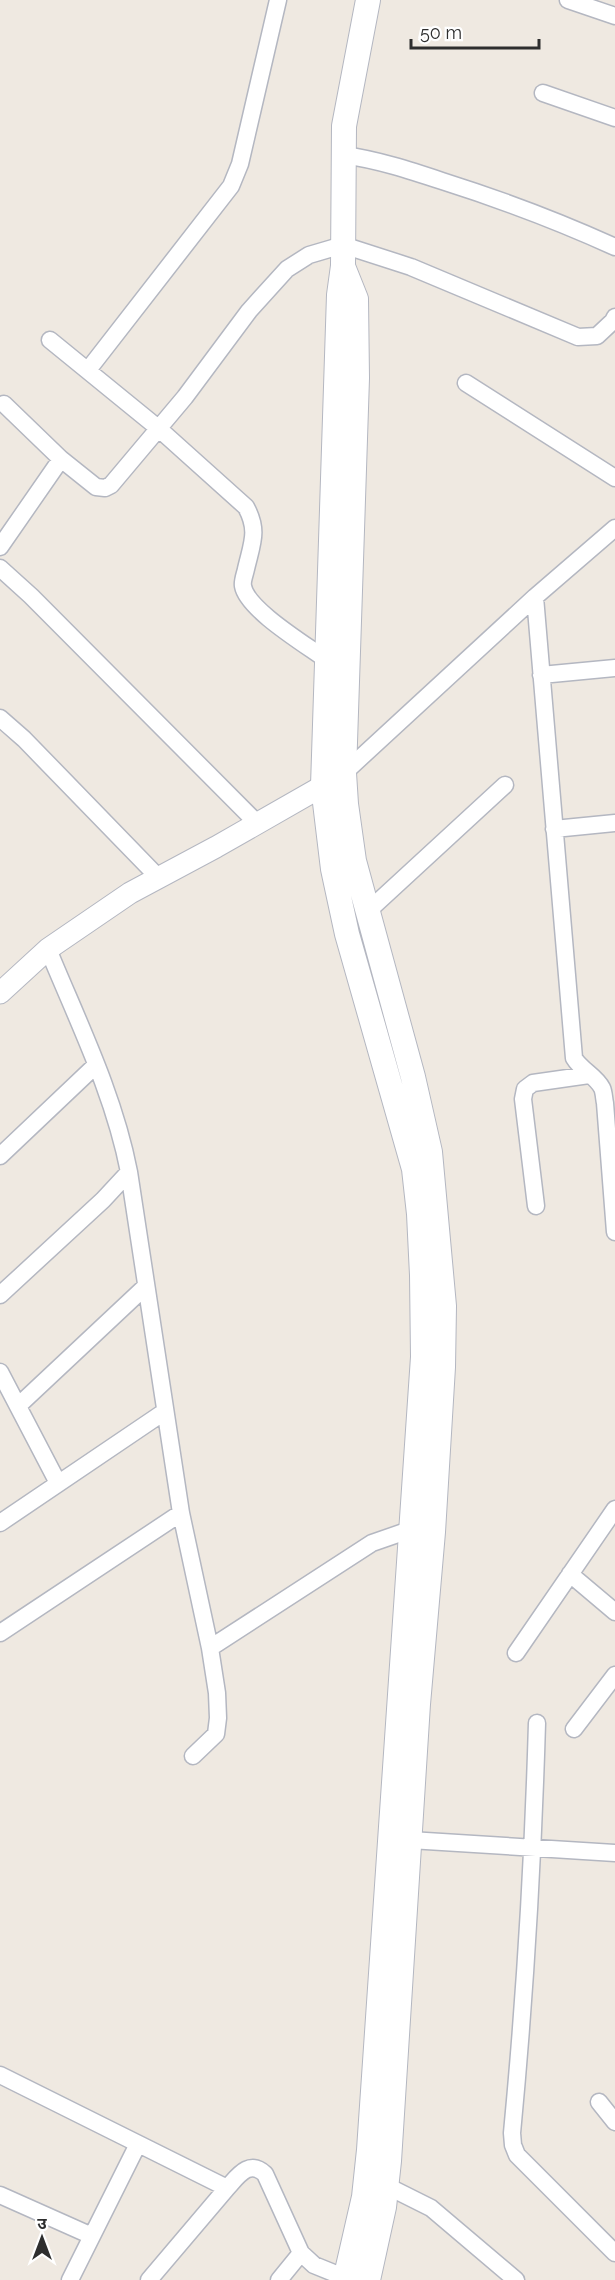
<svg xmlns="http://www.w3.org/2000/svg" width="615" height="2280" font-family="Raleway,'Noto Sans Devanagari',sans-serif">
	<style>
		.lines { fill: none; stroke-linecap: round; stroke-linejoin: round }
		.minor-casing { stroke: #b4b7c1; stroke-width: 19 }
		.tertiary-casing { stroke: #b4b7c1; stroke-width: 23 }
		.secondary-casing { stroke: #b4b7c1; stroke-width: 26 }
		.minor { stroke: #fff; stroke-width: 16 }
		.tertiary { stroke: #fff; stroke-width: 21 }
		.secondary { stroke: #fff; stroke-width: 24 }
	</style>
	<rect width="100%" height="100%" fill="#efe9e1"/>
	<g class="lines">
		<g class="minor-casing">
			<path id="minor" d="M568,0L615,16
				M543,93L615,118
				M344,155C378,160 409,170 442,181C502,200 558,221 615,247
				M50,340L158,428L246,507C259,531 252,543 246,569C245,574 242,581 243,586C247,610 308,646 328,661
				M88,370L231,186L240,164L278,0
				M466,383L615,478
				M4,404L61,459L96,487L105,488L111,485L185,397L249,311L287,269L309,255L343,245L411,267L578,337L597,336L613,321L615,317
				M0,547L61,459
				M0,568L31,596L257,823
				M535,597L574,1058C581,1070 596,1076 602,1088C604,1092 604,1099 605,1103L615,1232
				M541,675L615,668
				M0,718L24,739L159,878
				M344,773L535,597L615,528
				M554,829L615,823
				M367,912L505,785
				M48,949C78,1022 114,1094 129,1172L181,1513L210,1648L217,1693L218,1718L216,1734L193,1756
				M0,1156L96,1065
				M536,1206L523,1099L525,1089L533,1083L589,1075
				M0,1295L103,1200L129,1172
				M0,1372L58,1483
				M18,1406L146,1286
				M0,1523L164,1412
				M570,1574L615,1612
				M0,1633L181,1513
				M210,1648L372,1543L421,1526
				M516,1653L615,1509
				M537,1723C533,1860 525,1997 512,2133L513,2145L517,2155L615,2253
				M574,1729L615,1675
				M410,1840L615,1853
				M0,2075L227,2188C238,2176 249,2159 265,2174L301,2253L314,2265L346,2278
				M599,2102L615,2122
				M387,2186L431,2208L516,2280
				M0,2195L92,2236
				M70,2280L138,2144
				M149,2280L227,2188
				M279,2280L301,2253"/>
		</g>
		<g class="tertiary-casing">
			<path id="tertiary" d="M0,993L48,949L130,893L216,847L335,779"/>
		</g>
		<g class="secondary-casing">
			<path id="secondary" d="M344,269L356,299L357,378L344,773L346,804L354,861L413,1077L430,1152L444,1306L443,1367L433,1532L418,1704L389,2161L384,2207L368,2280
				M345,2280L364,2197L369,2150L423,1357L422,1275L419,1214L414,1169L347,934L333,869L323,786L339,295L343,266L344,126L368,0"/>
		</g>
		<use href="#minor" class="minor"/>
		<use href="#tertiary" class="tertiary"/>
		<use href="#secondary" class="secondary"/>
	</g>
	<g transform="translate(42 2238)" stroke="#ffffff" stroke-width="4.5" paint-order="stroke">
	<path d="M0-4.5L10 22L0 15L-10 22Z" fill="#2e2e2e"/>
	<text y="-9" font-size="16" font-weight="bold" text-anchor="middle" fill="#2e2e2e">उ</text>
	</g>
	<path d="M411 39v9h128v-9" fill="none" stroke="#2e2e2e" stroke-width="3"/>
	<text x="420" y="39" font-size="18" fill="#2e2e2e" stroke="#ffffff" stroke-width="4.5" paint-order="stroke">50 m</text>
</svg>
